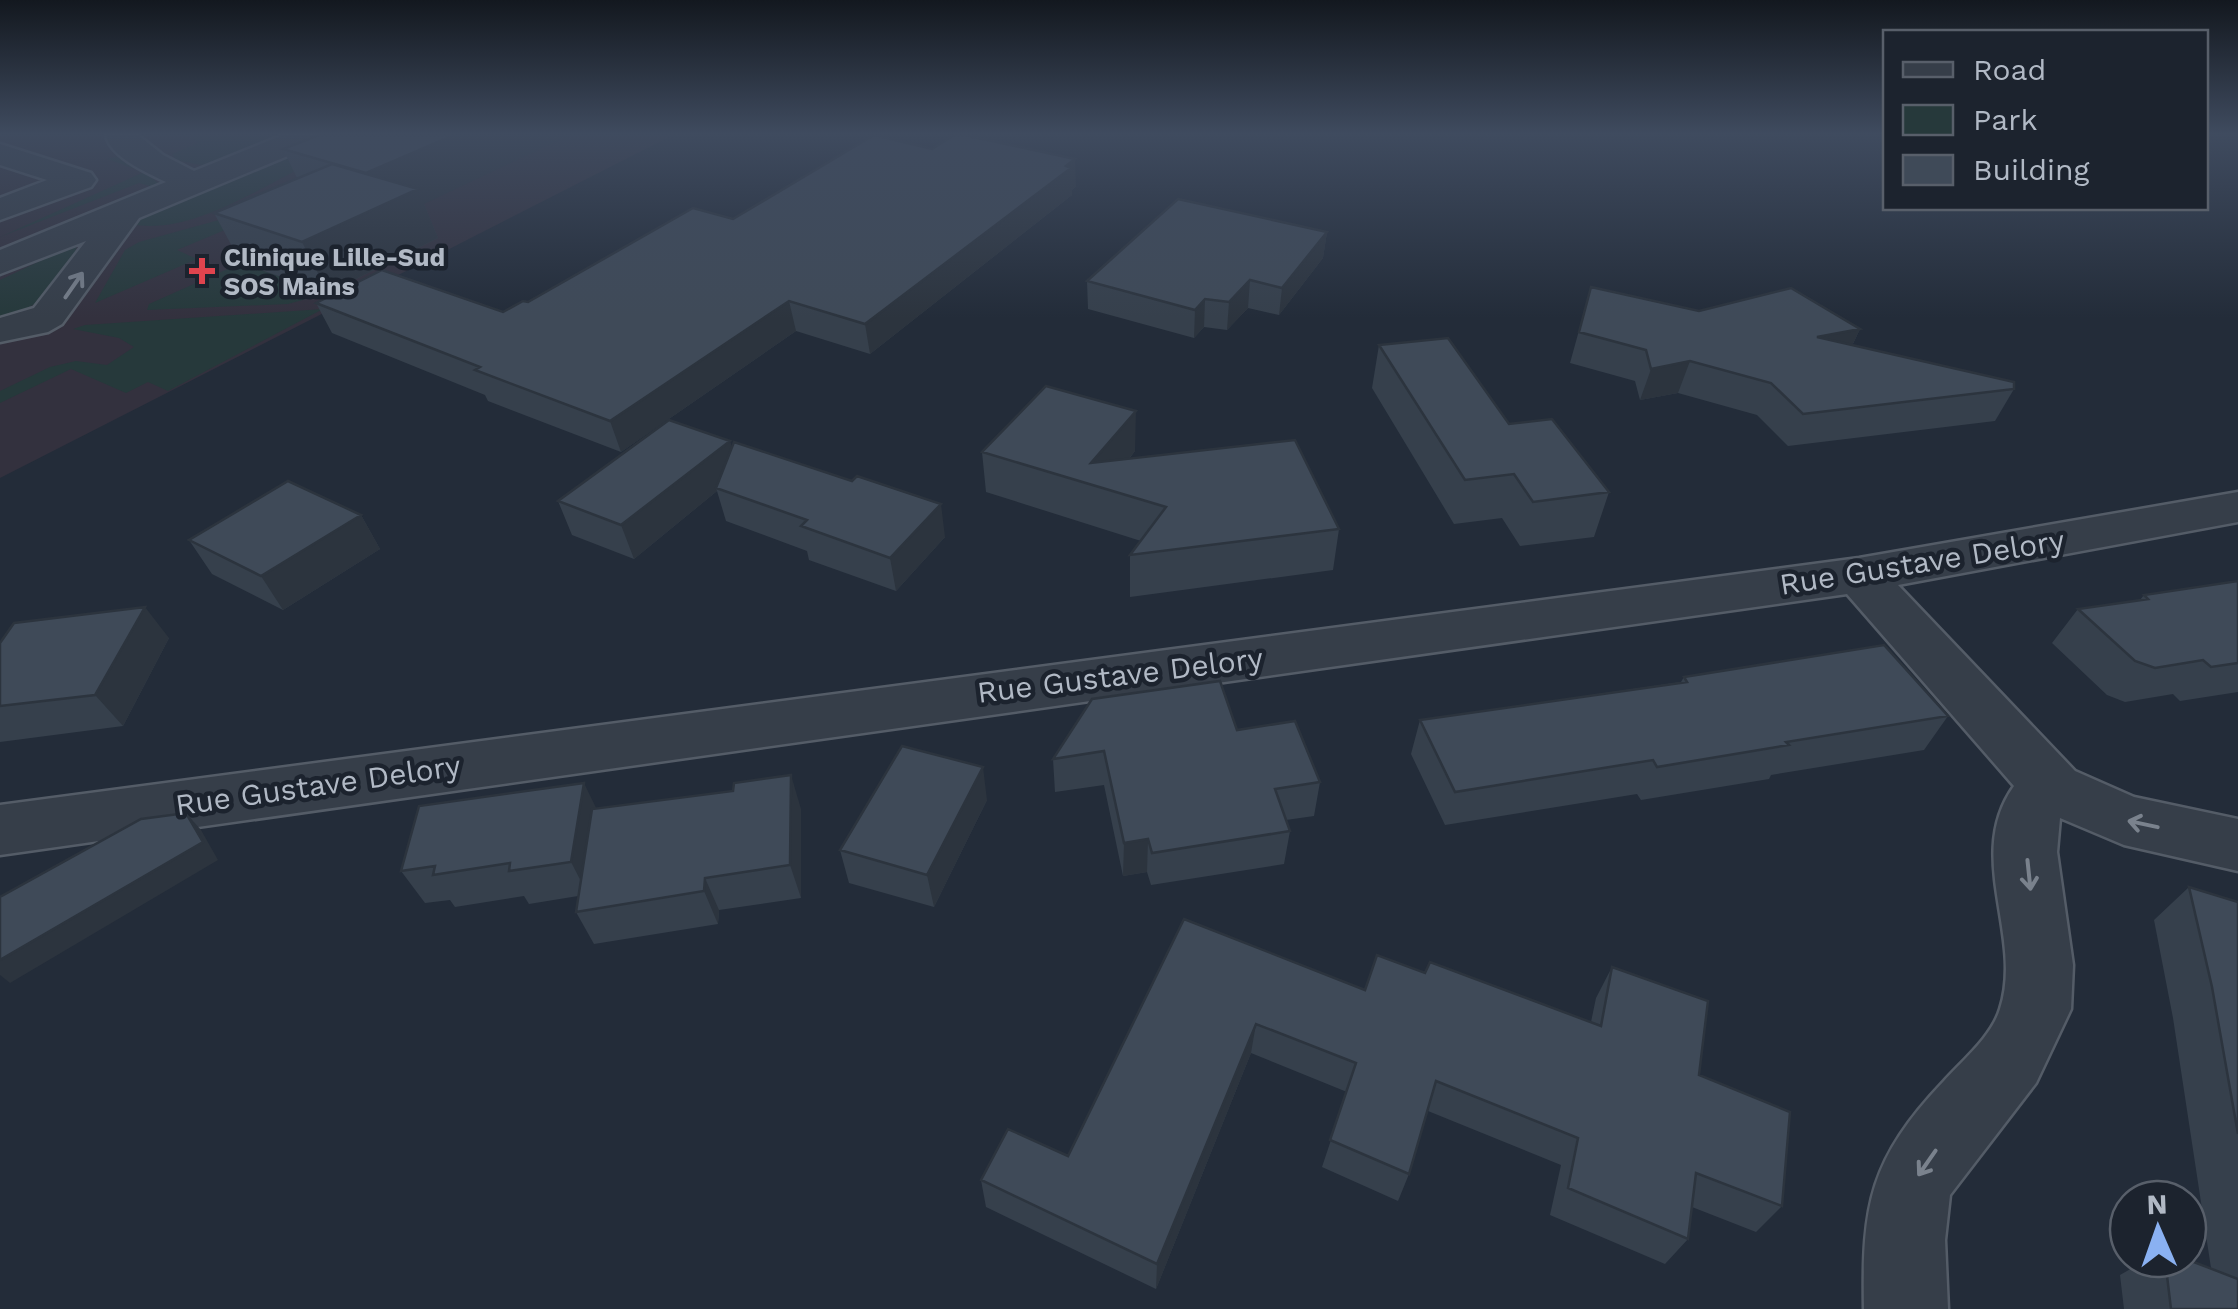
<svg xmlns="http://www.w3.org/2000/svg" width="2238" height="1309" font-family="'Work Sans',sans-serif">
	<style>
		.medical { fill: #33313e }
		.green { fill: #26393b }
		.lines { fill: none; stroke-linecap: round; stroke-linejoin: round }
		.minor-casing { stroke: #545c67; stroke-width: 5 }
		.minor { fill: #363e49; fill-rule: evenodd }
		.wall { fill: #36404c }
		.shaded-wall { fill: #2c343e }
		.building { fill: #3f4a58; stroke: #2c343e; stroke-width: 2.5 }
		.oneway { stroke: #7a828d }
		.health-dot { fill: #e0444e; stroke: #1c232e; stroke-width: 4 }
		.labels { text-anchor: middle; dominant-baseline: central; stroke-width: 9; stroke-linejoin: round; paint-order: stroke }
		.far-poi-label { font-size: 25px; font-weight: bold; fill: #b1b9c5; stroke: #1c232e; text-anchor: start }
		.street-label { font-size: 30px; fill: #b1b9c5; stroke: #1c232e }
	</style>
	<rect width="100%" height="100%" fill="#232c39"/>
	<path class="medical" d="M0,135H673L0,478Z"/>
	<path class="green" d="M190,135H299L216,168L176,160L172,154L198,143Z
		M290,150L320,158C268,183 190,237 131,224L137,217Z
		M125,155L159,184L160,189L139,183L0,237L144,172L107,159Z
		M306,196L177,250L197,259L95,303L125,250L139,242Z
		M78,243C62,292 48,301 0,319V280Z
		M241,263L328,293L288,304L147,310L149,304Z
		M323,309L168,391L148,382L126,393L71,369L0,403V391L50,367L76,361L107,365L134,347L119,338L73,329L85,325Z"/>
	<g class="lines">
		<g class="minor-casing">
			<path id="minor" d="M106,135H138L163,155L194,171L283,135H326L321,142L139,218L62,324L48,332L0,342V318L34,308L86,241L0,274V250L166,182C147,173 109,156 106,135Z
				M0,144L91,173L96,180L91,187L0,220V198L47,180L0,165Z
				M2238,492V522L1898,585L2075,771L2134,797L2238,819V871L2124,845L2060,818L2057,852L2073,965L2071,1009L2036,1083L1950,1195L1945,1240L1948,1309H1864C1862,1204 1870,1159 1944,1081C1962,1061 1992,1036 2000,1009C2024,936 1964,856 2014,786L1847,594L0,855V805L1859,558Z"/>
		</g>
		<use href="#minor" class="minor"/>
	</g>
	<path class="wall" d="M319,135L424,204L438,238L328,293L241,263L214,213L297,178L283,149Z
		M1076,186L1072,190V195L870,354L796,331L621,452L488,401L485,395L332,333L316,303L503,312L733,219Z
		M1327,232L1323,258L1279,315L1248,308L1227,330L1204,327L1194,338L1088,309L1087,281Z
		M1591,287L1699,311L1860,329L1852,346L2014,389L1995,421L1788,446L1757,415L1678,393L1640,400L1635,381L1570,363Z
		M1379,345L1509,424L1609,492L1594,537L1520,546L1502,518L1454,524L1372,388Z
		M730,441L731,448L945,537L896,591L809,560L807,551L726,521L717,491L634,559L572,535L558,501Z
		M1135,451L1129,459L1339,529L1333,570L1130,597V555L1141,541L986,492L982,452Z
		M361,515L380,549L283,610L212,574L189,540Z
		M2238,581V692L2180,701L2173,694L2125,702L2107,695L2052,643L2078,609L2140,600L2144,595Z
		M169,638L123,726L0,742V643Z
		M1684,677L1948,716L1924,750L1771,775L1769,779L1641,800L1637,794L1445,825L1411,754L1420,720L1681,682Z
		M1237,730L1320,782L1314,816L1286,820L1290,831L1284,864L1151,885L1147,872L1123,876L1104,785L1055,792L1053,759Z
		M987,800L934,907L849,883L840,850Z
		M596,809H801V898L719,910L718,924L594,944L576,912L578,896L529,904L524,896L455,907L450,900L425,903L401,871Z
		M2189,887L2238,902V1309H2124L2120,1275L2148,1259H2186L2211,1268L2173,1018L2154,920Z
		M1184,919L1365,990L1425,973L1591,1022L1596,998L1612,967L1699,1075L1782,1206L1756,1232L1692,1207L1688,1239L1665,1264L1550,1215L1561,1165L1428,1111L1409,1174L1398,1201L1322,1167L1347,1092L1251,1053L1156,1289L986,1207L981,1180L1068,1156Z"/>
	<path class="shaded-wall" d="M454,135H570L424,204L438,238L328,293L302,242L366,173Z
		M1075,159L1076,186L1072,190V195L870,354L865,324Z
		M1327,232L1323,258L1279,315L1282,288Z
		M1250,280L1248,308L1227,330L1229,302Z
		M1205,299L1204,327L1194,338L1195,310Z
		M789,301L796,331L621,452L610,421Z
		M1860,329L1845,360L1817,337Z
		M1690,361L1678,393L1640,400L1651,369Z
		M1136,411L1135,451L1104,489L1091,463Z
		M730,441L739,474L716,488L717,491L634,559L621,525Z
		M941,504L945,537L896,591L890,558Z
		M361,515L380,549L283,610L261,576Z
		M145,607L169,638L123,726L95,695Z
		M983,767L987,800L934,907L927,875Z
		M791,775L801,809V898L790,865Z
		M584,783L600,816L588,895L571,862Z
		M186,813L201,830L218,860L10,983L0,975V960Z
		M1148,839L1147,872L1123,876L1124,843Z
		M705,878L719,910L718,924L704,891Z
		M1256,1024L1251,1053L1156,1289L1157,1264Z"/>
	<path class="building" d="M319,135H454L366,173L283,149Z
		M874,135L932,149L954,135H964L1075,159L1066,166L1071,168L865,324L789,301L610,421L475,370L480,367L316,303L382,270L503,312L523,301L528,302L693,208L733,219Z
		M332,164L418,189L302,242L214,213Z
		M1178,199L1327,232L1282,288L1250,280L1229,302L1205,299L1195,310L1087,281Z
		M1591,287L1699,311L1791,288L1860,329L1817,337L2014,382V389L1803,414L1771,383L1690,361L1651,369L1646,350L1579,332Z
		M1448,338L1509,424L1552,419L1609,492L1533,502L1514,474L1465,480L1379,345Z
		M1046,386L1136,411L1091,463L1295,440L1339,529L1130,555L1166,507L982,452Z
		M669,420L730,441L621,525L558,501Z
		M734,442L852,481L857,476L941,504L890,558L801,526L807,520L716,488Z
		M288,481L361,515L261,576L189,540Z
		M2238,581V663L2211,667L2203,660L2155,668L2135,661L2078,609L2148,599L2144,595Z
		M145,607L95,695L0,706V643L14,623Z
		M1884,645L1948,716L1786,742L1789,745L1657,767L1653,760L1455,792L1420,720L1687,682L1684,677Z
		M1220,681L1237,730L1295,721L1320,782L1275,789L1290,831L1152,853L1148,839L1124,843L1104,751L1053,759L1092,699Z
		M902,746L983,767L927,875L840,850Z
		M791,775L790,865L705,878L704,891L576,912L592,809L733,791L734,783Z
		M584,783L571,862L509,871L510,863L433,875L435,866L401,871L419,806Z
		M186,813L203,842L0,960V897L141,819Z
		M2189,887L2238,902V1134L2212,987Z
		M1184,919L1365,990L1377,955L1425,973L1430,962L1601,1026L1612,967L1708,1001L1699,1075L1790,1112L1782,1206L1696,1173L1688,1239L1568,1188L1578,1138L1436,1081L1409,1174L1330,1140L1356,1063L1256,1024L1157,1264L981,1180L1008,1129L1068,1156Z
		M2165,1259H2186L2238,1279V1309H2171Z"/>
	<defs><path id="oneway-shaft" d="M-6 0H5M1.5-3L5.5 0L1.5 3" fill="none" stroke-width="1.6" stroke-linecap="round" stroke-linejoin="round" transform="scale(2.5)"/></defs>
	<g class="oneway">
		<use href="#oneway-shaft" transform="translate(74 285) rotate(-55)"/>
		<use href="#oneway-shaft" transform="translate(2143 824) rotate(-168)"/>
		<use href="#oneway-shaft" transform="translate(2029 875) rotate(84)"/>
		<use href="#oneway-shaft" transform="translate(1927 1163) rotate(125)"/>
	</g>
	<linearGradient id="sky" x2="0" y2="1"><stop stop-color="#13181f"/><stop offset="0.42" stop-color="#3f4b5f"/><stop offset="1" stop-color="#3f4b5f" stop-opacity="0"/></linearGradient>
	<rect width="2238" height="318" fill="url(#sky)"/>
	<path class="health-dot" d="M197 256h10v10h10v10h-10v10h-10v-10h-10v-10h10z"/>
	<g class="labels">
		<g class="far-poi-label">
			<text x="224" y="257">Clinique Lille-Sud<tspan x="224" dy="29">SOS Mains</tspan></text>
		</g>
		<g class="street-label">
			<text transform="translate(1922 562) rotate(-9)">Rue Gustave Delory</text>
			<text transform="translate(1120 675) rotate(-7)">Rue Gustave Delory</text>
			<text transform="translate(318 785) rotate(-8)">Rue Gustave Delory</text>
		</g>
	</g>
	<rect x="1883" y="30" width="325" height="180" fill="#1c232e" stroke="#585f6a" stroke-width="2.5"/>
	<rect x="1903" y="62" width="50" height="15" fill="#363e49" stroke="#585f6a" stroke-width="2.5"/>
	<text x="1973" y="80" font-size="30" fill="#b1b9c5">Road</text>
	<rect x="1903" y="105" width="50" height="30" fill="#26393b" stroke="#585f6a" stroke-width="2.5"/>
	<text x="1973" y="130" font-size="30" fill="#b1b9c5">Park</text>
	<rect x="1903" y="155" width="50" height="30" fill="#3f4a58" stroke="#585f6a" stroke-width="2.5"/>
	<text x="1973" y="180" font-size="30" fill="#b1b9c5">Building</text>
	<g transform="translate(2158 1229) rotate(358)"><circle r="48" fill="#1c232e" stroke="#585f6a" stroke-width="2.5"/>
	<path d="M0-8L18 38L0 25L-18 38Z" fill="#8ab1f2"/>
	<text y="-15" font-size="28" font-weight="bold" text-anchor="middle" fill="#b1b9c5">N</text>
	</g>
</svg>
